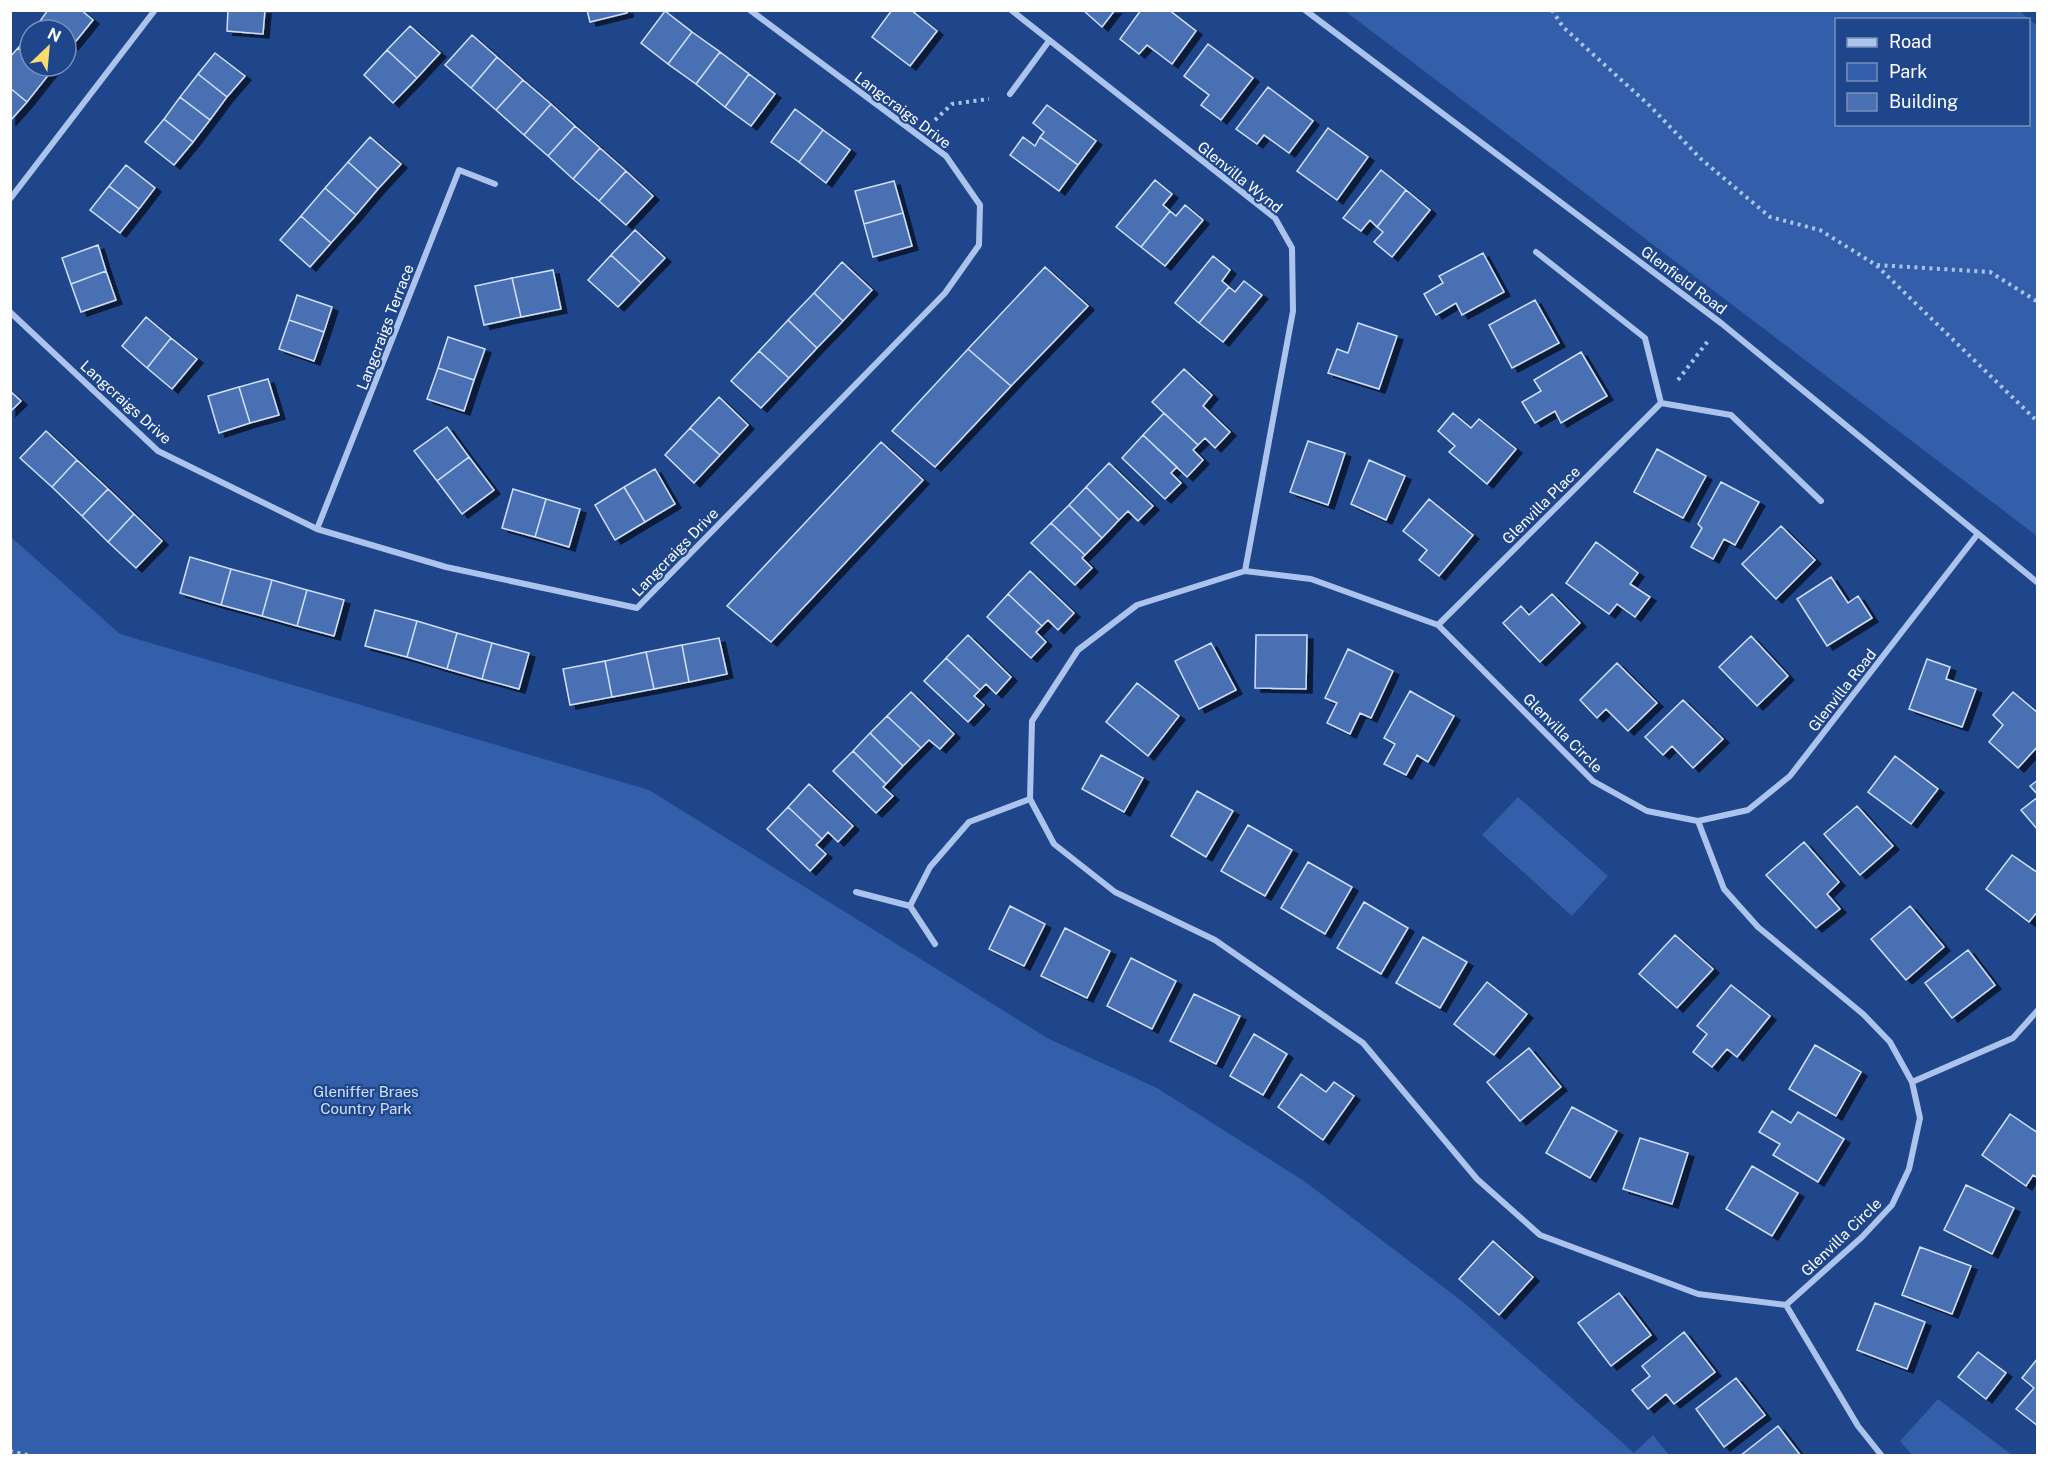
<svg xmlns="http://www.w3.org/2000/svg" width="2048" height="1466" font-family="'Public Sans',sans-serif">
	<style>
		.green { fill: #335ea9; fill-rule: evenodd }
		.building { fill: #4870b3; stroke: #d1e0f9; stroke-width: 1.5; filter: url(#shadow) }
		.lines { fill: none; stroke-linecap: round; stroke-linejoin: round }
		.path { stroke: #acc4ec; stroke-width: 4; stroke-dasharray: 3 4.5; stroke-linecap: butt }
		.street { stroke: #acc4ec; stroke-width: 6 }
		.labels { text-anchor: middle; dominant-baseline: central; stroke-width: 4.5; stroke-linejoin: round; paint-order: stroke }
		.street-label { font-size: 15px; fill: #fff; stroke: #1f468b }
		.park-label { font-size: 15px; fill: #d1e0f9; stroke: #1f468b }
	</style>
	<defs>
		<filter id="shadow"><feDropShadow dx="6" dy="4" stdDeviation="0" flood-color="#0009"/></filter>
	</defs>
	<rect width="100%" height="100%" fill="#1f468b"/>
	<path class="green" d="M1345,11H2020L2038,27L2037,536ZM1836,20H2028V124H1836Z
		M11,537L120,634L649,790L1049,1039L1157,1088L1304,1181L1463,1302L1634,1453L1653,1435L1669,1455H11Z
		M1518,797L1608,876L1572,916L1482,835Z
		M1938,1399L2012,1455H1912L1900,1441Z"/>
	<path class="building" d="M48,10H81L93,20L72,46L66,42V30H51L40,21Z
		M228,10H265L263,34L227,31Z
		M587,10H627V13L590,22Z
		M892,10H911L937,31L910,66L872,37Z
		M1083,10H1115L1102,27Z
		M1141,10H1169L1196,31L1172,64L1147,45L1139,54L1120,39Z
		M665,11L692,32L668,64L641,43Z
		M40,21L51,30H32Z
		M410,26L440,53L417,78L387,50Z
		M692,32L720,52L696,84L668,64Z
		M30,33V57L18,48Z
		M472,35L497,57L471,88L445,65Z
		M1208,44L1253,78L1221,120L1201,105L1209,95L1184,76Z
		M18,48L30,57V66H41L50,73L27,102L10,88V57Z
		M387,50L417,78L393,103L364,75Z
		M720,52L749,74L725,107L696,84Z
		M215,53L245,76L227,97L198,74Z
		M497,57L523,80L496,110L471,88Z
		M41,66H55L50,73Z
		M198,74L227,97L210,120L180,97Z
		M749,74L775,94L751,126L725,107Z
		M523,80L551,104L524,135L496,110Z
		M1268,87L1313,121L1289,153L1264,135L1257,144L1236,129Z
		M10,88L27,102L10,121Z
		M180,97L210,120L193,142L164,119Z
		M551,104L575,126L548,156L524,135Z
		M1047,105L1096,141L1078,165L1040,137L1044,132L1033,123Z
		M795,109L823,130L799,162L771,142Z
		M164,119L193,142L174,165L145,142Z
		M575,126L600,148L573,179L548,156Z
		M1328,128L1368,157L1337,200L1297,171Z
		M823,130L850,150L826,183L799,162Z
		M370,137L401,164L378,189L348,162Z
		M1023,137L1035,146L1040,137L1078,165L1059,191L1010,155Z
		M600,148L626,171L599,201L573,179Z
		M348,162L378,189L356,215L325,188Z
		M126,165L155,188L139,209L109,186Z
		M1381,170L1406,190L1377,227L1370,220L1361,231L1343,218Z
		M626,171L653,196L626,225L599,201Z
		M1155,180L1172,194L1163,205L1170,211L1141,247L1116,227Z
		M894,181L903,213L864,224L855,191Z
		M109,186L139,209L120,233L90,210Z
		M325,188L356,215L331,243L301,216Z
		M1406,190L1430,210L1392,257L1374,242L1383,232L1377,227Z
		M1185,205L1203,220L1165,266L1141,247L1170,211L1176,216Z
		M903,213L912,246L873,257L864,224Z
		M301,216L331,243L310,267L280,240Z
		M635,230L665,258L641,283L611,255Z
		M98,245L106,271L71,284L62,258Z
		M1483,253L1504,292L1462,315L1456,303L1436,315L1424,294L1443,283L1439,276Z
		M611,255L641,283L618,307L588,280Z
		M1213,256L1230,270L1222,281L1229,287L1199,323L1175,303Z
		M842,262L872,290L843,321L814,293Z
		M1045,267L1088,306L1011,386L968,349Z
		M553,270L561,309L521,317L512,278Z
		M106,271L116,300L81,312L71,284Z
		M512,278L521,317L484,325L475,286Z
		M1244,281L1262,295L1223,342L1199,323L1229,287L1235,292Z
		M814,293L843,321L817,348L788,320Z
		M297,295L332,307L324,332L289,320Z
		M1535,300L1559,343L1512,368L1489,325Z
		M146,317L171,338L147,368L122,346Z
		M289,320L324,332L314,361L279,349Z
		M788,320L817,348L789,378L759,351Z
		M1358,323L1397,336L1379,389L1328,373L1337,349L1348,353Z
		M448,337L485,349L474,380L438,368Z
		M171,338L197,359L172,389L147,368Z
		M968,349L1011,386L935,467L892,431Z
		M759,351L789,378L761,408L731,381Z
		M1581,352L1607,396L1561,423L1555,411L1535,423L1522,402L1541,391L1534,380Z
		M438,368L474,380L464,411L427,399Z
		M1184,369L1212,395L1203,406L1230,432L1215,448L1205,438L1198,445L1152,402Z
		M268,379L279,415L250,423L239,387Z
		M239,387L250,423L219,433L208,396Z
		M10,391L21,401L10,412Z
		M719,397L748,425L720,455L690,428Z
		M1164,413L1198,445L1193,450L1203,460L1187,477L1143,435Z
		M1453,413L1471,428L1479,419L1516,449L1487,484L1449,452L1455,446L1438,431Z
		M447,427L469,457L437,481L414,451Z
		M690,428L720,455L694,483L665,455Z
		M46,431L77,460L52,487L20,458Z
		M1143,435L1177,467L1171,473L1181,483L1165,499L1122,458Z
		M1308,441L1345,453L1328,505L1290,492Z
		M881,442L923,480L771,642L727,606Z
		M1657,449L1706,476L1683,518L1634,492Z
		M469,457L494,490L462,514L437,481Z
		M77,460L108,489L82,516L52,487Z
		M1369,460L1405,476L1386,520L1351,504Z
		M1109,463L1153,506L1138,521L1128,511L1119,520L1086,487Z
		M655,469L675,504L645,522L624,487Z
		M1721,482L1759,502L1735,545L1724,539L1713,559L1691,547L1702,528L1698,524Z
		M624,487L645,522L615,540L595,505Z
		M1086,487L1119,520L1102,538L1069,505Z
		M108,489L134,514L108,542L82,516Z
		M513,489L546,499L535,537L502,528Z
		M546,499L580,509L569,547L535,537Z
		M1429,499L1473,535L1439,576L1419,560L1427,550L1403,531Z
		M1069,505L1102,538L1085,555L1051,523Z
		M134,514L162,541L136,568L108,542Z
		M1051,523L1085,555L1082,558L1092,568L1075,585L1031,543Z
		M1781,526L1815,560L1776,599L1742,564Z
		M1596,542L1638,573L1630,584L1650,597L1635,617L1617,604L1609,614L1566,583Z
		M190,557L231,569L221,605L180,593Z
		M231,569L272,580L262,616L221,605Z
		M1030,571L1074,613L1058,630L1048,620L1042,626L1008,594Z
		M1831,577L1848,603L1858,596L1872,618L1827,646L1797,599Z
		M272,580L307,590L297,626L262,616Z
		M307,590L344,600L334,636L297,626Z
		M1008,594L1042,626L1036,632L1046,642L1031,658L987,617Z
		M1552,594L1580,623L1540,662L1503,623L1521,606L1529,615Z
		M375,610L417,621L407,657L365,646Z
		M417,621L457,633L447,669L407,657Z
		M457,633L492,643L482,679L447,669Z
		M968,635L1011,677L996,694L986,684L980,690L946,658Z
		M1256,635H1307L1306,689L1255,688Z
		M1751,636L1788,676L1757,706L1719,667Z
		M719,638L727,674L689,682L682,645Z
		M492,643L529,653L519,689L482,679Z
		M1211,643L1236,690L1199,709L1175,661Z
		M682,645L689,682L654,689L646,652Z
		M1348,649L1393,671L1371,718L1360,713L1350,734L1327,723L1337,703L1325,698Z
		M646,652L654,689L612,697L605,661Z
		M946,658L980,690L974,696L984,705L968,722L924,681Z
		M1927,659L1950,667L1946,679L1976,689L1962,727L1909,709Z
		M605,661L612,697L570,705L563,669Z
		M1617,663L1657,703L1628,731L1606,709L1597,718L1580,700Z
		M1137,683L1179,716L1148,756L1106,722Z
		M1410,691L1454,716L1428,762L1417,755L1406,775L1384,764L1395,744L1384,738Z
		M911,692L954,734L940,749L929,740L921,748L887,716Z
		M2013,692L2038,713V746L2018,768L1989,742L2003,725L1993,715Z
		M1683,700L1723,739L1693,768L1672,746L1663,755L1645,737Z
		M887,716L921,748L903,766L870,733Z
		M870,733L903,766L886,784L853,751Z
		M853,751L886,784L883,787L893,796L876,813L833,771Z
		M1101,755L1143,778L1124,812L1082,789Z
		M1895,756L1938,789L1911,824L1868,792Z
		M2038,780V795L2030,786Z
		M809,784L853,826L838,842L828,832L822,839L788,807Z
		M1197,791L1233,811L1206,857L1171,836Z
		M2038,797V828L2037,829L2021,810Z
		M1857,806L1893,846L1860,875L1824,834Z
		M788,807L822,839L816,845L826,854L810,871L767,829Z
		M1248,825L1292,850L1265,896L1221,871Z
		M1804,842L1839,882L1827,894L1840,909L1816,928L1766,875Z
		M2012,855L2038,873V911L2029,922L1986,889Z
		M1308,862L1352,887L1325,934L1281,908Z
		M1364,902L1408,928L1381,974L1337,948Z
		M1010,906L1045,924L1024,966L989,949Z
		M1910,906L1944,947L1906,980L1871,939Z
		M1065,928L1110,951L1087,998L1041,976Z
		M1675,935L1713,969L1677,1008L1639,974Z
		M1423,937L1467,962L1440,1008L1396,983Z
		M1968,950L1995,985L1952,1018L1925,983Z
		M1131,958L1176,981L1152,1029L1107,1006Z
		M1487,982L1527,1014L1494,1055L1454,1024Z
		M1731,985L1770,1016L1737,1057L1727,1049L1712,1067L1693,1052L1707,1034L1697,1026Z
		M1194,994L1240,1016L1216,1064L1170,1041Z
		M1254,1034L1287,1054L1263,1095L1230,1076Z
		M1815,1045L1861,1072L1836,1116L1789,1089Z
		M1529,1048L1561,1087L1520,1121L1487,1082Z
		M1301,1074L1326,1092L1334,1082L1354,1096L1323,1140L1278,1107Z
		M1572,1107L1617,1131L1590,1178L1546,1153Z
		M1772,1111L1791,1123L1798,1112L1844,1139L1818,1182L1773,1155L1780,1144L1759,1132Z
		M2010,1114L2038,1133V1178L2033,1175L2026,1186L1982,1155Z
		M1640,1138L1688,1153L1672,1204L1623,1189Z
		M1752,1166L1798,1193L1772,1236L1726,1209Z
		M1966,1185L2014,1208L1992,1254L1944,1230Z
		M1493,1241L1533,1277L1499,1315L1459,1279Z
		M1920,1247L1971,1266L1952,1314L1902,1295Z
		M1619,1293L1651,1335L1611,1366L1578,1323Z
		M1875,1303L1925,1322L1907,1369L1857,1350Z
		M1684,1332L1715,1372L1674,1404L1666,1394L1648,1409L1632,1390L1650,1376L1642,1366Z
		M1978,1352L2006,1373L1986,1399L1958,1377Z
		M2038,1358V1426L2016,1409L2034,1388L2022,1378Z
		M1736,1378L1765,1415L1724,1447L1696,1409Z
		M1778,1426L1801,1456H1740Z"/>
	<g class="lines">
		<path class="path" d="M1552,10L1563,27L1650,106L1701,159L1770,217L1820,230L1876,265L2038,422
			M935,120L952,104L989,99
			M1877,265L1990,272L2038,302
			M1678,380L1708,341
			M10,1451L32,1456"/>
		<path class="street" d="M1011,10L1275,218L1292,248L1293,311L1245,571
			M1305,10L1721,323L2038,583
			M1010,94L1049,41
			M10,199L155,10
			M1536,252L1645,338L1661,403L1731,415L1821,501
			M10,312L158,451L317,529L446,567L637,608L945,293L979,245L980,205L946,156L750,10
			M317,529L459,170L495,184
			M1245,571L1311,579L1438,625L1593,781L1647,811L1698,821L1724,889L1758,927L1863,1014L1890,1042L1912,1082L1920,1118L1909,1169L1892,1205L1862,1237L1786,1305L1698,1294L1540,1235L1477,1179L1363,1043L1215,940L1115,892L1054,844L1030,799L1032,721L1078,650L1137,605Z
			M1438,625L1661,403
			M1698,821L1748,810L1790,776L1977,535
			M856,892L910,906L935,944
			M910,906L930,867L969,822L1030,799
			M1912,1082L2013,1038L2038,1010
			M1786,1305L1858,1426L1882,1456"/>
	</g>
	<g class="labels">
		<g class="street-label">
			<text transform="translate(903 110) rotate(37)">Langcraigs Drive</text>
			<text transform="translate(1240 177) rotate(39)">Glenvilla Wynd</text>
			<text transform="translate(1684 280) rotate(37)">Glenfield Road</text>
			<text transform="translate(385 327) rotate(-69)">Langcraigs Terrace</text>
			<text transform="translate(126 402) rotate(42)">Langcraigs Drive</text>
			<text transform="translate(1541 505) rotate(-45)">Glenvilla Place</text>
			<text transform="translate(675 552) rotate(-46)">Langcraigs Drive</text>
			<text transform="translate(1842 690) rotate(-52)">Glenvilla Road</text>
			<text transform="translate(1563 733) rotate(45)">Glenvilla Circle</text>
			<text transform="translate(1841 1237) rotate(-44)">Glenvilla Circle</text>
		</g>
		<g class="park-label">
			<text x="366" y="1091">Gleniffer Braes<tspan x="366" dy="17">Country Park</tspan></text>
		</g>
	</g>
	<rect width="2048" height="1466" fill="none" stroke="#ffffff" stroke-width="24"/>
	<rect x="1835" y="18" width="195" height="108" fill="#1f468b" stroke="#7990b9" stroke-width="1.5"/>
	<rect x="1847" y="38" width="30" height="9" fill="#acc4ec" stroke="#7990b9" stroke-width="1.5"/>
	<text x="1889" y="48" font-size="18" fill="#ffffff">Road</text>
	<rect x="1847" y="63" width="30" height="18" fill="#335ea9" stroke="#7990b9" stroke-width="1.5"/>
	<text x="1889" y="78" font-size="18" fill="#ffffff">Park</text>
	<rect x="1847" y="93" width="30" height="18" fill="#4870b3" stroke="#7990b9" stroke-width="1.5"/>
	<text x="1889" y="108" font-size="18" fill="#ffffff">Building</text>
	<g transform="translate(48 48) rotate(26)"><circle r="28" fill="#1f468b" stroke="#7990b9" stroke-width="1.5"/>
	<path d="M0-4.5L10 22L0 15L-10 22Z" fill="#fadc6c"/>
	<text y="-9" font-size="16" font-weight="bold" text-anchor="middle" fill="#ffffff">N</text>
	</g>
</svg>
